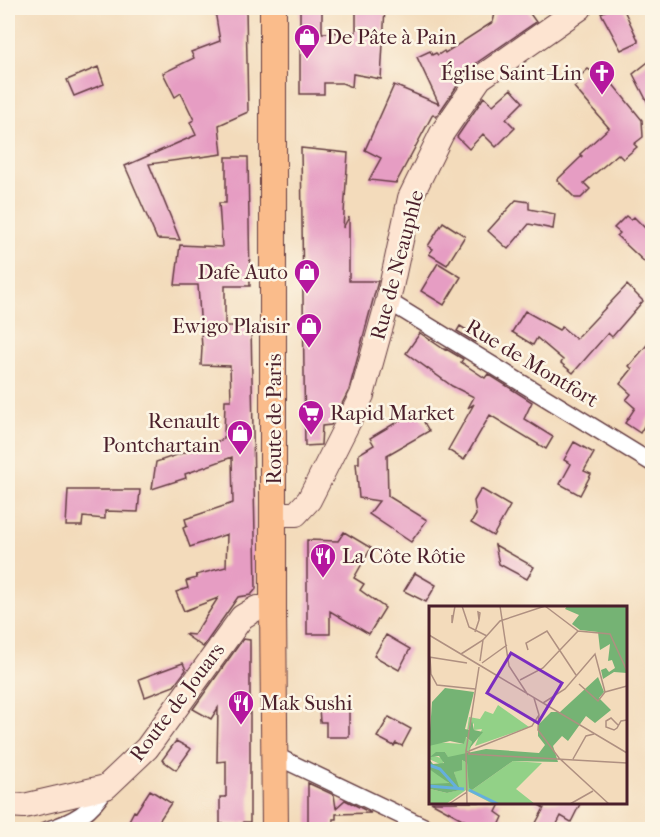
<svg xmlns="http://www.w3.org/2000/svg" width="660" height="837" font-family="'IM FELL French Canon',serif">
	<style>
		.building { fill: #e69dc3 }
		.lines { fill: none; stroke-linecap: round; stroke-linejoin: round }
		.street-casing { stroke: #633b41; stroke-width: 19 }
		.secondary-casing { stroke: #633b41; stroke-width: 26 }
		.primary-casing { stroke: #633b41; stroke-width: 28 }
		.street { stroke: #fff; stroke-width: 16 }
		.secondary { stroke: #fde4d1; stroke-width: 24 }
		.primary { stroke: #fabc8b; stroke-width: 26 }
		.labels { text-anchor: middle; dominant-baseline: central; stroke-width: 5; stroke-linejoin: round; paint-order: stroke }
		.poi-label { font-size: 21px; fill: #4a1f2b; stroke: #fcf5e5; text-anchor: start }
		.street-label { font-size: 21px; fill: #4a1f2b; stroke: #fcf5e5 }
		.inset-river { fill: none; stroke: #65afdd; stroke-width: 3 }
		.inset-road { fill: none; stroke: #af9081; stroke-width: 1.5 }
		.view { fill: #7b2cbf; fill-opacity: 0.15; stroke: #7b2cbf; stroke-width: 3 }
		.inset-edge { fill: none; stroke: #4a1f2b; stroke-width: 3 }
	</style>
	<rect width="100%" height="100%" fill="#fcf5e5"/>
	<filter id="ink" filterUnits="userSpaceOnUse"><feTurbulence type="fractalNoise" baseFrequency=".0167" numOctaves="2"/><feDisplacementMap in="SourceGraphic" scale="12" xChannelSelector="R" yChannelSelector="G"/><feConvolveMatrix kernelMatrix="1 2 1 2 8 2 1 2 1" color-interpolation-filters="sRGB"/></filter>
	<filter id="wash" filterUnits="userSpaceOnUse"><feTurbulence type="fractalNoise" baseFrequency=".008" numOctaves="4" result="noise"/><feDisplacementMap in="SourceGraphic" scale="24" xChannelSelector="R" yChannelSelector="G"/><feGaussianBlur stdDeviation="1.35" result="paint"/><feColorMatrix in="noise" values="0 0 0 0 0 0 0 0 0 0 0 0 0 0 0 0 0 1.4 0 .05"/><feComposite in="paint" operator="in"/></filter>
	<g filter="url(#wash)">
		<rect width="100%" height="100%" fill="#f3dbbb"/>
		<g id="blocks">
			<path class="building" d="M223,8H246L248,112L219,125L222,154L149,164L180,240L157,239L125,166L196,135L190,122L194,120L181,93L175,97L163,73L194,58L191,52L220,41L215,11L223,10Z
				M300,8H322V33L356,32V8H385L381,79L353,74L352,87L342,83H324V94H300Z
				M502,8H526L536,22L472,66L462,75L464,76L436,117L433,114L396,183L369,180L381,158L365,150L394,85L439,104L417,57L430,51L432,55L436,53L438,55L444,51L445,53L493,22L496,9L501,10Z
				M611,8H623L638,40V42L621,50L601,13Z
				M652,59V111L633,74Z
				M598,66L642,120L643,137L634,144L637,147L623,159L618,154L584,183L590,189L581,198H575L557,180L582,156L580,154L609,128L574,87L578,84L576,80L588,69L591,71Z
				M98,67L104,84L74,96L67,80Z
				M511,89L523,102L506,119L515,128L496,147L483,134L469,149L457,137L484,97L493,105Z
				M301,148L348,153L343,228L349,217V281H378L349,390L331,425L322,426L321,445L305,446Z
				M226,157H248L250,286H225V326H251L256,589L251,595L238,597L203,647L184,634L194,635L218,598L184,611L176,592L188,588L186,581L197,578L196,575L226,567L227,534L190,547L183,528L187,526L185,519L233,503L232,457L185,474L186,478L152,489L156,462L224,439L225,400H231L230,366L201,365L202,348L198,285H175L180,245L222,247L219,203H226Z
				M516,200L529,202V209L555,214L553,229L529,224L508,249L488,231Z
				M626,216L631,220L634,217L652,235V269L617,236L620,233L614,228Z
				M443,222L465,236L447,265L429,254L433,249L428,246Z
				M438,263L461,277L444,305L421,291Z
				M627,285L643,301L612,337L608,333L573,373L561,363L563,360L537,338L533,345L512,332L525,311L559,330L562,327L576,339Z
				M460,326L478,337L475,342L457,331Z
				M420,333L445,350L446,349L463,359L461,362L485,378L488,374L532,402L524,419L553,437L546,449L490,415L464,460L448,450L474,404L468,408L474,397L452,386L406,353Z
				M652,339V412L640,433L625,423L635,408L626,400L631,394L620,384L632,369L629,366Z
				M417,410L429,431L387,455L388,496L427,520L411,542L369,514L379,501L359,498L356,463H359V454L374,445L370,438Z
				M574,442L594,453L584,471L591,474L580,495L560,484L571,464L564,460Z
				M481,489L510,506L493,536L471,523L476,515L474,501Z
				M68,490H140L138,512L105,511V519L83,517L82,526H66Z
				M344,532L371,548L354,578L364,584L360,590L385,608L369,634L330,611V634H307V540L338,541Z
				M495,545L534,567L527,579L499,564Z
				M415,573L436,585L426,602L404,591Z
				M386,635L410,649L399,670L374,656Z
				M243,639L250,640V822H243V824H220V797H226V761L217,762L218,708L211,719L193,709Z
				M183,663L186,670L174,686L145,697L139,679Z
				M349,706V737H326V722H320L319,707Z
				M389,717L411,729L402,746L396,743L394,746L377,737Z
				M176,741L191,749L176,770L162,760Z
				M308,783L334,795L336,808L345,800L371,813L336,814V819H333L332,830H308Z
				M150,790L171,803L153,830H124L134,811L136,812Z
				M431,802H501L496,812L503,817L497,830H461L466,821Z
				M534,802H581L571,822L561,816L554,830H548L536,823L544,808Z"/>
		</g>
	</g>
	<g filter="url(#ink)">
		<use href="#blocks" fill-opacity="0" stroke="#633b41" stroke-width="1.5"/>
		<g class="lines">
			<g class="street-casing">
				<path id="street" d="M388,301L652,463
					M274,755L431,830
					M47,830C73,822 92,812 106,787"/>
			</g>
			<g class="secondary-casing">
				<path id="secondary" d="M274,514H296L309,500L362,395L388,301L410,198L442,133L480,78L580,8
					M8,805L24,806L106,787L147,748L242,617L257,608H273"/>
			</g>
			<g class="primary-casing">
				<path id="primary" d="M273,8V608L275,830"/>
			</g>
			<use href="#street" class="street"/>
			<use href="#secondary" class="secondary"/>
			<use href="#primary" class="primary"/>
		</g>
	</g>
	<defs>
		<g id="shop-pin" transform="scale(1.35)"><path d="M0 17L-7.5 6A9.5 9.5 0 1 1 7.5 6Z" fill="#b5179e" stroke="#fcf5e5"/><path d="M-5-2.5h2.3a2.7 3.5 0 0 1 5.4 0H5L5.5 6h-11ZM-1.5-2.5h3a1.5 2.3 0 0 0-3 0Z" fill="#fff"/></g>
		<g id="church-pin" transform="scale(1.35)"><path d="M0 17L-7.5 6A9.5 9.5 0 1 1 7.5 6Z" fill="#b5179e" stroke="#fcf5e5"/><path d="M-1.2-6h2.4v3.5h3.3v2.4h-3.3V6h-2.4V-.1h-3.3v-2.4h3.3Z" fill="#fff"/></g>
		<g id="supermarket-pin" transform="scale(1.35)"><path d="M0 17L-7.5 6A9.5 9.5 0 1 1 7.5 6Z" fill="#b5179e" stroke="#fcf5e5"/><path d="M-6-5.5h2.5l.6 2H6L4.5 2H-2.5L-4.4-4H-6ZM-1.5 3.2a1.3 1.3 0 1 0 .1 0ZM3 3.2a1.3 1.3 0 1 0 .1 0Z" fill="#fff"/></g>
		<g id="restaurant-pin" transform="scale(1.35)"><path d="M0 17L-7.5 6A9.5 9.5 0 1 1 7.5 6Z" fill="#b5179e" stroke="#fcf5e5"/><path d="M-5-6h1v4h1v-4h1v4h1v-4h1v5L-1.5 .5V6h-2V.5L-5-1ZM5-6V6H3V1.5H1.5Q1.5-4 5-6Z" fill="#fff"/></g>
	</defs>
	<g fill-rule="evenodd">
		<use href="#shop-pin" x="307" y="37"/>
		<use href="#church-pin" x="602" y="73"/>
		<use href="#shop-pin" x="307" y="272"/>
		<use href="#shop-pin" x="309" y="326"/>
		<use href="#supermarket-pin" x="311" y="413"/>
		<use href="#shop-pin" x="240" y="433"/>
		<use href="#restaurant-pin" x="323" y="556"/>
		<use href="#restaurant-pin" x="241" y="703"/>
	</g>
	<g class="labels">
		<g class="poi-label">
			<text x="326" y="37">De Pâte à Pain</text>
			<text x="582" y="73" text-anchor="end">Église Saint-Lin</text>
			<text x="288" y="272" text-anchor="end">Dafe Auto</text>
			<text x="290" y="326" text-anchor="end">Ewigo Plaisir</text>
			<text x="330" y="413">Rapid Market</text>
			<text x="220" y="421" text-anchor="end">Renault<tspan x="220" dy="24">Pontchartain</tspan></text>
			<text x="342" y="556">La Côte Rôtie</text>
			<text x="260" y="703">Mak Sushi</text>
		</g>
		<g class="street-label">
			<text transform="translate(397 265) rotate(-75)">Rue de Neauphle</text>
			<text transform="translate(532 363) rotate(31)">Rue de Montfort</text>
			<text transform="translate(274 419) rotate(-90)">Route de Paris</text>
			<text transform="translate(177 702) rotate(-53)">Route de Jouars</text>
		</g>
	</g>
	<g transform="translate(429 606)">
		<rect width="198" height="198" fill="#f3dbbb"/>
		<path d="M69,99L100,121L46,140L53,123L45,124V117L38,125L40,111L51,113L56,105L64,108ZM36,131L43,136L40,148L19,152L16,146L8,147L5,150L16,153L13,159L0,153V140L4,136L35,138ZM33,154L38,157L43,184L84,155L113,157L87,183L106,198H64L37,184L17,198H0L1,183L18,187L30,184L25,166ZM0,163L17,172L20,178H1Z" fill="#92d187"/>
		<path d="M138,0H198V67L185,66L174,73L172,64L177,62L180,66L186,62L183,54L179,55L181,38L171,44L169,26L151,24L143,18L150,9L136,3ZM169,71L175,86L170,92L182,104L166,117L157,110L139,135L133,130L124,140L129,156L84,155L43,184L40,182L38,157L33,154V164L25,166L31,184L18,187L1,183V178L20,177L0,163V153L4,158L15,157L10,150L1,151L7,146H16L19,151L57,143L110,147L116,139L109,130V119L122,106H131ZM16,82L45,86L36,123L40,124L43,115L45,124L54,126L40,143L43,136L37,131L35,138L21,135L0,140L3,96Z" fill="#75b374"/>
		<path class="inset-river" d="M0,159L11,163L28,182M0,180L35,183M40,184L69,198"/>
		<path class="inset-road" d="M33,0L40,21L58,30M71,0L80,60L99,89M116,0L149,25M23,9V17L26,0M149,25L181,28L198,65M46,26L50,14L51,7L49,6L50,14M0,29L52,60M99,44L97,37L118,25L147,69M32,48L54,34L71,15L116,0M0,51L38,57M1,51L2,68L8,79L46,83M51,55L54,34M53,57L78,39M52,60L198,147M91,74L114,62L149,25M150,78L169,95L176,86M176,86L198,80M114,97L136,83L166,48L176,86M110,109L109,124L130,152L180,198M189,119L182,112L177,115V121L185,124L188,122L192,115L198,114M37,145L50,61M40,145L103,120L110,109L105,92M39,148L198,157M144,153L157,130L165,128M20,198L38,186M38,198L37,145L41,147M141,198L164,185"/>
		<path class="view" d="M82,47L133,77L109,117L58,87Z"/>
		<rect width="198" height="198" class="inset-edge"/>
	</g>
	<rect width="660" height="837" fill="none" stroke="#fcf5e5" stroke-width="30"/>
</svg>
